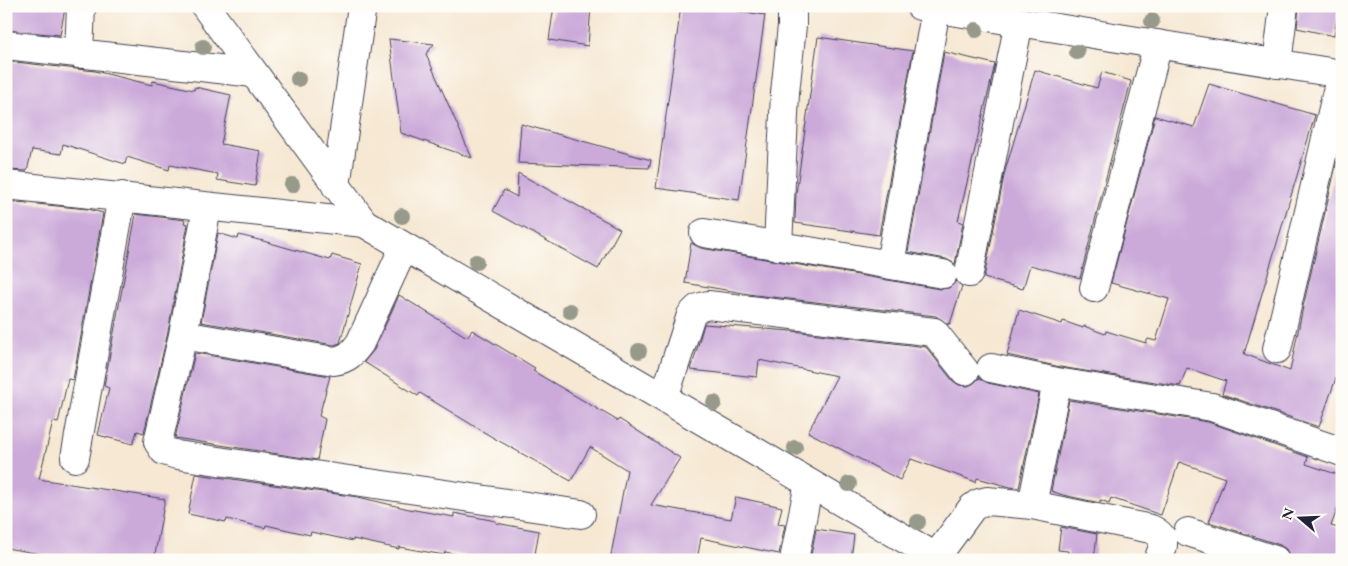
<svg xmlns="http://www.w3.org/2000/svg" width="1348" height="566" font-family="'EB Garamond',serif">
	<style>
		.building { fill: #cba9d9 }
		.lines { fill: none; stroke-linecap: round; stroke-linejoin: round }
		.minor-casing { stroke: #424052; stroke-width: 30 }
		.minor { stroke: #fff; stroke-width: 28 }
		.tree { fill: #97998b }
	</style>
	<rect width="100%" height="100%" fill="#fdfcf7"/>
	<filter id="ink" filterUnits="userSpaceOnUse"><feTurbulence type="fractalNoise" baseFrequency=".02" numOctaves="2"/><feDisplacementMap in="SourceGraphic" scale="10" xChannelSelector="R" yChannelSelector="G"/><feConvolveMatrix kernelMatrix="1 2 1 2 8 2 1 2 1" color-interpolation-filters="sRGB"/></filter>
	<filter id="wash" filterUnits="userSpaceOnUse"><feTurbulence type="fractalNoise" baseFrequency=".0096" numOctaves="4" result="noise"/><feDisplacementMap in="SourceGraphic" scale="20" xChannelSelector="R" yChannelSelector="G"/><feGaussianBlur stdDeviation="1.12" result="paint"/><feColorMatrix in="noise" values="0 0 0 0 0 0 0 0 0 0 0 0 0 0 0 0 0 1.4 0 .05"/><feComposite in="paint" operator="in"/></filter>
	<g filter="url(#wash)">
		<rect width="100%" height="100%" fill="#f6e8d3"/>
		<g id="blocks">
			<path class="building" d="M6,6H53L65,8L60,35L6,30Z
				M554,6H591L588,46L549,40Z
				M681,6H702L765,15L739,200L656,188Z
				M1299,6H1339L1334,36L1297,28Z
				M818,37L913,51L879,235L795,223L796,194Z
				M389,39L434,44L426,54L472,158L401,133Z
				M944,52L995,64L958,221L963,223L955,264L946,259L908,252Z
				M6,61L95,71L152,85L153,81L194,90L195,87L231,95L221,144L261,151L255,186L217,180L218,174L170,165L169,170L127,157L125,164L63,144L61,154L32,150L27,171L6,170Z
				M1035,70L1097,88L1102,72L1131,81L1080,278L1030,265L1023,289L984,278L1005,171Z
				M1209,84L1315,115L1244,354L1290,371L1303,307L1337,161L1342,162V351L1336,378L1319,427L1222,394L1226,381L1187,368L1180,386L1060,367L1007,355L1019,310L1062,324L1063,321L1083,328L1084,326L1105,334L1106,331L1146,343L1148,339L1156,341L1169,299L1111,283L1155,116L1194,127Z
				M521,124L651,160L649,168L518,163Z
				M518,173L620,229L598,269L493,211L504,190L517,197Z
				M6,201L88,209L103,213L73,380L68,379L58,423L53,422L39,479L165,499L154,560H76L6,548Z
				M136,214L185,220L184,223L188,224L168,332L144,433L137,431L133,444L98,435L109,388L104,386Z
				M218,233L238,239L239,235L263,241L330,260L332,255L362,264L340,343L334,345L201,322Z
				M691,243L701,248L940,289L949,288L956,281L962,286L950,324L948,323V325L936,316L755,295L685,283Z
				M399,295L467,337L472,330L535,368L533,371L618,421L619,419L680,458L651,505L731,519L736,497L782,507L778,524L785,525L779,554L701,538L697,560H610L627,470L590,447L571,481L492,437L420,393L418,396L364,362L374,350Z
				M704,324L802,332L926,347L953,381L959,385L968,386L974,383L979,378L988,383L1039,394L1019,488L1010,487L977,478L976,482L911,459L900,480L808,432L837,376L759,360L757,377L691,370Z
				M195,353L330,376L319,416L325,419L317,460L175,438Z
				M1069,400L1208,422L1308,457L1306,464L1342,476V496L1331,526L1342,529V560H1290L1287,550L1280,545L1209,522L1225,478L1179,462L1161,515L1111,498L1109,503L1100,500V503L1063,495L1051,491Z
				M196,474L358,497L409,509L454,517V513L496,521V523L539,531L534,560H488L445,552L444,555L399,547V549L353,539V541L311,532L310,535L266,525L265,528L227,519L226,522L188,514Z
				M1061,527L1097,534L1094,560L1068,558V551L1058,550Z
				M816,529L854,535L851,560H810Z"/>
		</g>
	</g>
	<g filter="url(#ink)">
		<use href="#blocks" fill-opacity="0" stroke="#424052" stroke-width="1"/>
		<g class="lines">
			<g class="minor-casing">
				<path id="minor" d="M205,6L364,223L941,560
					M920,6L1342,74
					M6,45L254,73
					M79,54L81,6
					M1277,64L1284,6
					M6,185C125,197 244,211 364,223
					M336,186L362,6
					M207,208L183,335L158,442L164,451L177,455L581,514
					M704,233L943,274
					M778,246L785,93L792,26V6
					M890,264L936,9
					M969,273L1019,22
					M1094,288L1158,44
					M183,335L334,361C347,359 352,354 360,343L404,247
					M1277,349L1341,74
					M991,368L1057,382L1212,407L1342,452
					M664,398L691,315L698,308L708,305L934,332L965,371
					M75,458L122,196
					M1032,505L1057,382
					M1188,532L1275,560
					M936,557L972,508L979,503L987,501L1032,505L1151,529C1168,537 1164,545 1158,560
					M794,560L809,483"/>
			</g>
			<use href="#minor" class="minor"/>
		</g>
		<g class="tree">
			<circle cx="1152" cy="21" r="8"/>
			<circle cx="976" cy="30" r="8"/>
			<circle cx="203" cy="47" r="8"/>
			<circle cx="1077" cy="52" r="8"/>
			<circle cx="298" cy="79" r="8"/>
			<circle cx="292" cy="185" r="8"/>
			<circle cx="402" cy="216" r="8"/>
			<circle cx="476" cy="262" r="8"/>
			<circle cx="570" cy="311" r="8"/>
			<circle cx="639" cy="351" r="8"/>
			<circle cx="714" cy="403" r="8"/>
			<circle cx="795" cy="448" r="8"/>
			<circle cx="849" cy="484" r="8"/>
			<circle cx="918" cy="522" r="8"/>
		</g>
	</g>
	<rect width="1348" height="566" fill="none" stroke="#fdfcf7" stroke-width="25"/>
	<g transform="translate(1300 518) rotate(289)" stroke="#fdfcf7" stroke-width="4" paint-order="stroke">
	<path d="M0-4L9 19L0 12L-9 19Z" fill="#22223b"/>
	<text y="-8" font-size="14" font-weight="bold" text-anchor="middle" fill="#22223b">N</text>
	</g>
</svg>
